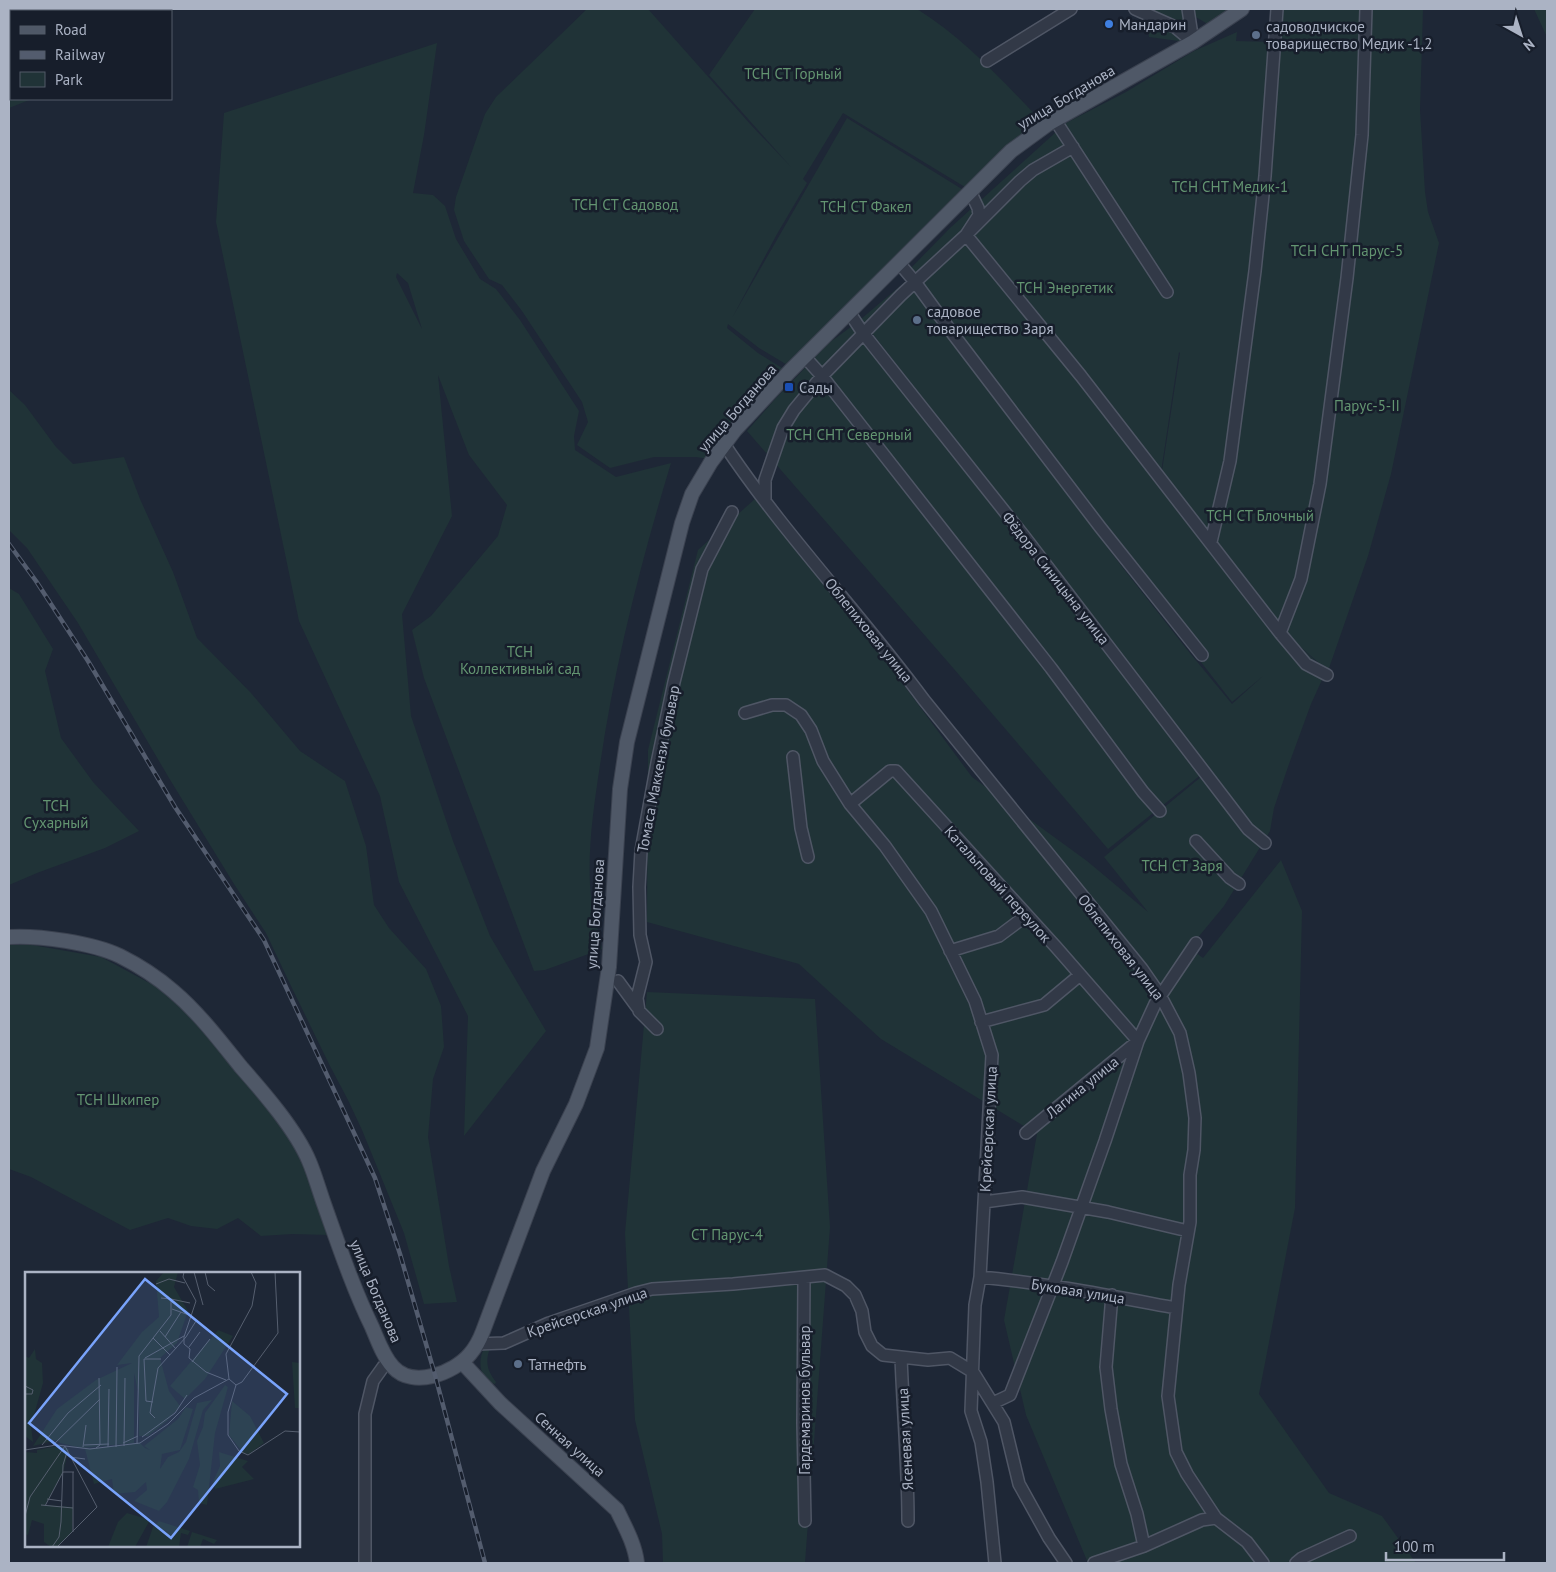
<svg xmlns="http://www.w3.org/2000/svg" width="1556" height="1572" font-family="'PT Sans',sans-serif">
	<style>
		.green { fill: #203337; fill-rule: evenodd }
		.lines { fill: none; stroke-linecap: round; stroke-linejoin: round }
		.minor-casing { stroke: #4f5665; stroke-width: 14 }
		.major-casing { stroke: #3b4250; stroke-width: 16 }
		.minor { stroke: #323947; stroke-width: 11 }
		.major { stroke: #4f5867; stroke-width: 14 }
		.rail-casing { stroke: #535c6e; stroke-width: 4.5 }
		.rail { stroke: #171e2b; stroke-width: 2.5; stroke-dasharray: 8; stroke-linecap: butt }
		.shop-dot { fill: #3f7fe0; stroke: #171e2b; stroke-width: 2 }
		.service-dot { fill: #5c6f8a; stroke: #171e2b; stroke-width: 2 }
		.transit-dot { fill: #1a4fb4; stroke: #171e2b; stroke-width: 2 }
		.labels { text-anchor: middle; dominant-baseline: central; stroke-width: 5; stroke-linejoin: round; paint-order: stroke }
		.poi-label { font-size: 15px; fill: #abb3c4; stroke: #171e2b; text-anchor: start }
		.park-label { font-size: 15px; fill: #639571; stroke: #171e2b }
		.street-label { font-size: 15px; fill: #abb3c4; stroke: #171e2b }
		.inset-road { fill: none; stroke: #565f6f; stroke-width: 1 }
		.view { fill: #79a3fb; fill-opacity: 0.15; stroke: #79a3fb; stroke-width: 2.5 }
		.inset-edge { fill: none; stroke: #abb3c4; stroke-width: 2.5 }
	</style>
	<rect width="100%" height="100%" fill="#1e2736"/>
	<path class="green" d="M9,9H173L171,17V11H11V99H32L9,108Z
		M587,9H648L751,125L791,167L709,75L755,9H917C965,39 1004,82 1043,123L965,187L843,113L803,179L807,183L777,234L732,318L847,118L965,191L789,366L759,348L728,324L727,328L758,353L787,371L709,459L696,457H654L610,468L577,445L588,422L582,402L522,311L502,285L489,279L464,241L454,210L456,197L485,114L496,97Z
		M1142,9H1188L1186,42L1149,37L1145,12Z
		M1189,9H1236L1211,26L1189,13Z
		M1279,9H1423L1420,110L1425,192L1428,212L1439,243L1391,474L1368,556L1328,671L1294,641L1326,671L1311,704L1289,764L1274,808L1270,831L1224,906L1195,941L1187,946L1203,958L1281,860L1302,911L1295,1208L1259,1394L1329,1493L1382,1516L1416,1563H1088L1026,1415L1004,1320L1037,1134L881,1039L799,964L647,922L648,750L698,550L756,498L880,653L972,777L1087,861L1148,912L1104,857L1207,772L1028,532L861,319L906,281L1123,568L1189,652L1232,704L1263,676L1232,702L1091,520L910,269L950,228L1066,123L1126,92L1194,51L1237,32L1236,41L1273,42ZM1179,352L1180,353L1162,471L1281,626L1161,472Z
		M1534,9H1547V37Z
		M437,43L424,135L413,193L433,195L445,206L456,239L480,279L496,289L520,320L579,411L574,436L575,450L616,477L671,463C641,562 615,662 600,765C594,805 588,845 590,885C591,906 598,928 602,949L545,970L534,971L424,678L412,630L431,616L498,536L507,505L469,455L438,375L452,516L402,614L411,716L453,841L490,936L546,1031L464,1136L468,1016L399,882L380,796L299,621L216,222L224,113ZM397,273L408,283L422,329L396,277Z
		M859,321L1202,774L1108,849L954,669L747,431L776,398L829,343Z
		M9,390L25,405L56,447L73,464L124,457L140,499L173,572L197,638L251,693L300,751L345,781L366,846L374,905L389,928L426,969L441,1006L444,1047L433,1079L428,1137L449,1266L457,1302L424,1304L404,1233L362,1130L348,1100L330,1066L291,986L266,933L234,884L169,778L78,623L27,548L9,530Z
		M9,588L19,594L53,649L45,671L61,738L93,782L139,831L105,848L37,873L9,885Z
		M9,945H32L101,957L170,994L258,1092L305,1160L329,1235L292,1234L261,1236L238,1218L217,1229L191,1226L168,1218L130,1230L31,1177L9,1169Z
		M647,992L815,999L830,1227L805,1563H663L662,1534L635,1420L625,1233Z
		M485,1347L490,1348C485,1362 487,1370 496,1382L495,1384C479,1381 477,1359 485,1347Z"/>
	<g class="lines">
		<g class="minor-casing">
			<path id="minor" d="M1135,9L1175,27L1193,42
				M1188,9L1193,42
				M987,61L1071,9
				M1055,120L1167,292
				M970,191L978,208L979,215L966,235L1081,376L1280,633L1306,664L1327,675
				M899,263L915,282L953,334L1100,527L1202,655
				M849,312L863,333L1024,536L1248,829L1265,843
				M804,356L822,376L1051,668L1143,792L1160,811
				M724,444C784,534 860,613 924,700L1142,969L1160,995L1180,1033L1189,1073L1195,1118L1194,1150L1190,1175V1222L1179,1285L1168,1396L1176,1452L1187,1474L1216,1518L1247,1542L1263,1563
				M765,501V480L783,428L794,410L822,376L901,295L966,235L1020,181L1033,170L1073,147
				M1211,542L1230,461L1255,271L1265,176L1277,9
				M1280,633L1301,579L1320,484L1347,278L1362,135L1366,9
				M745,713L772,705H786L801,715L811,730L823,761L850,804L885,846L931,911L975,1001L992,1055L980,1277L975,1305L971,1411L981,1442L987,1482L995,1563
				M793,757L801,828L808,857
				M850,804L890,771H896L1056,947L1138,1041L1026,1133
				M1196,841L1230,878L1239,884
				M950,951L999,936L1027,915
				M618,981L637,1007
				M981,1022L1044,1005L1080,975
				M657,1029L639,1011L637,998L646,962L640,935L639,887L641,851L657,763L674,682L702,569L732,512
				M984,1202L1022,1197L1108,1212L1188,1231
				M980,1277C1046,1283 1111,1296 1176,1308
				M804,1278L803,1423L805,1521
				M1112,1295L1106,1367L1111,1409L1121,1464L1137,1514L1144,1546
				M477,1344L504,1343L549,1323L636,1293L652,1289L733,1284L825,1275L846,1286L855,1295L862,1311L865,1332L872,1346L883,1355L928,1360L950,1358L973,1372L1004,1422L1019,1484L1049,1538L1066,1563
				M901,1357C903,1412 908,1466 908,1521
				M993,1403L1010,1395L1062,1262L1105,1141L1138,1041L1155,1004L1196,943
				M365,1563V1414L373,1381L383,1367L389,1362
				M1094,1563L1144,1546L1202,1520L1216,1518
				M1296,1563L1302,1558L1350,1536"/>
		</g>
		<g class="major-casing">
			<path id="major" d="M9,937C39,935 93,943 120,956C138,965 158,978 173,991C199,1013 220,1041 241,1067C264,1093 296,1130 309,1161C315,1175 319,1190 324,1204C339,1246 353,1288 372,1327C378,1341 383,1356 393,1367C413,1389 454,1373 470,1354C476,1347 480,1339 483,1331L543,1171L576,1104L597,1048L609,967L620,789L627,742L682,523L692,494L711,462L735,430L790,371L1011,151L1048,124L1193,42L1242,9
				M462,1362L500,1403L617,1510C625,1527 635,1544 637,1563"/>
		</g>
		<use href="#minor" class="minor"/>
		<use href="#major" class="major"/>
		<g class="rail-casing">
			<path id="rail" d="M9,544L36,581L88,661L175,807L264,940L375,1178L400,1254L435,1375L485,1563"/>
		</g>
		<use href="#rail" class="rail"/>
	</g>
	<circle class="shop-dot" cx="1109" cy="24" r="5"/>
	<g class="service-dot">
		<circle cx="1256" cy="35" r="5"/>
		<circle cx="917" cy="320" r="5"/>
		<circle cx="518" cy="1364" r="5"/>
	</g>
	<rect class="transit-dot" x="784" y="382" width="10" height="10" rx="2.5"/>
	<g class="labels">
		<g class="poi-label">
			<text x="1119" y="24">Мандарин</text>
			<text x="1266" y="26">садоводчиское<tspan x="1266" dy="17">товарищество Медик -1,2</tspan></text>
			<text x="927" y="311">садовое<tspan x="927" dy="17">товарищество Заря</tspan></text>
			<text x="799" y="387">Сады</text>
			<text x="528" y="1364">Татнефть</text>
		</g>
		<g class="park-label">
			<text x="793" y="73">ТСН СТ Горный</text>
			<text x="1230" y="186">ТСН СНТ Медик-1</text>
			<text x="625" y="204">ТСН СТ Садовод</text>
			<text x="866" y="206">ТСН СТ Факел</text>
			<text x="1347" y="250">ТСН СНТ Парус-5</text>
			<text x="1065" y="287">ТСН Энергетик</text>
			<text x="1367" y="405">Парус-5-II</text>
			<text x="849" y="434">ТСН СНТ Северный</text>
			<text x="1260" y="515">ТСН СТ Блочный</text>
			<text x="520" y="651">ТСН<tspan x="520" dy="17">Коллективный сад</tspan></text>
			<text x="56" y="805">ТСН<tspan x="56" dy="17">Сухарный</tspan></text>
			<text x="1182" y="865">ТСН СТ Заря</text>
			<text x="118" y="1099">ТСН Шкипер</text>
			<text x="727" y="1234">СТ Парус-4</text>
		</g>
		<g class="street-label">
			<text transform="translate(1066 97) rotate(-31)">улица Богданова</text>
			<text transform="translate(737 408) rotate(-49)">улица Богданова</text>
			<text transform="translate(1056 578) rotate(52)">Фёдора Синицына улица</text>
			<text transform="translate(869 630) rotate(51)">Облепиховая улица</text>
			<text transform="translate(658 769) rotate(-79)">Томаса Маккензи бульвар</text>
			<text transform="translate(998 884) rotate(48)">Катальповый переулок</text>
			<text transform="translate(595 914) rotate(-86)">улица Богданова</text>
			<text transform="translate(1121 947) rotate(52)">Облепиховая улица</text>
			<text transform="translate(1082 1087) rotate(-39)">Лагина улица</text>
			<text transform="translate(988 1129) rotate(-87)">Крейсерская улица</text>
			<text transform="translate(376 1291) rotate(67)">улица Богданова</text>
			<text transform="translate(1078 1291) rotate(9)">Буковая улица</text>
			<text transform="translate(587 1312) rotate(-19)">Крейсерская улица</text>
			<text transform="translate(804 1400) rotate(-90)">Гардемаринов бульвар</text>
			<text transform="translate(905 1439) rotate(-93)">Ясеневая улица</text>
			<text transform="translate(570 1444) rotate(42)">Сенная улица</text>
		</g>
	</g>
	<g transform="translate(25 1272)">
		<rect width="275" height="275" fill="#1e2736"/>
		<path d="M139,0H153L149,15L163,39L152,71L135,86L144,119L155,134L142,149L123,164H114V123L109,101V171L57,176L35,171L32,168L8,174L32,137L71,108L107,91L92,93L117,60L134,45L131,9ZM193,58L208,64L180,107L160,127L145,114ZM10,77L11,87L17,91L18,111L6,154L8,170L0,164V84L4,86ZM267,90L275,91V136H270ZM200,113L203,115L190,161L182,233L174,231L173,218L168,215L175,193L172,169L178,155L180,141ZM187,128L178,138L164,187L142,230L134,239L109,229L122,218L121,210L110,220L89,222L87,207L69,212L60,177L115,171L120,176L125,178L119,174L153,147L161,135L168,137L155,178L137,182L135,197L143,185L154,180L161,170L172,131ZM207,129L225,144L239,171L224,182L218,181L204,163ZM33,174L44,177L38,200L20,233L48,235L47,260L32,275H26L19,270V252L7,248L3,263L0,262V180L12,181V178ZM194,180L223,189L217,195L229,207L190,217L188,210L195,194ZM102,241L125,248L110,275H83L93,250ZM134,249L165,259L163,263L156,261L154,275H121L128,255ZM167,260L192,268L189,272L178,267L175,275H162Z" fill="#203337"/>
		<path class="inset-road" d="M159,0L158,5L171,29L159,65V72L165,77L164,86L181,100L201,108M169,0L178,33M180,0L183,13L190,19M131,12L144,7L160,11M146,27L165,31M147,37L164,43M135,59L151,77M140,65L156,40M128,66L145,83M164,75L175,60M120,86L159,64M167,90L185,67M204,107L201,82L227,34L231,11L226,0M211,113L217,110L253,61L250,0M0,114L8,118L7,122H0M128,130L121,129L119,87H136M130,146L125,141L133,96L161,65L171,49M117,165L150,141L162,123M98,171L113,164M112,172L114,84L146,43V27L136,26M17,173L43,141L76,113M59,173L84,172M27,174L75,127M99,174L100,106M58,175L61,153M83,175L84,117M91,175L92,95M71,176L75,173L74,106M0,178L32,173L65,177L115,171L143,152L169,126L204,107L211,113L203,140V163L214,179L223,183L260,159L275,160M45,185L60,187M22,227L37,229M16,233L48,236M20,234L38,200H49M0,244L5,225L40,174M48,260V200M27,275L34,265L36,250L38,193L42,180M32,275L72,235L40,174"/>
		<path class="view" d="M120,7L262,122L146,266L4,151Z"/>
		<rect width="275" height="275" class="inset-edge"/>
	</g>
	<rect width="1556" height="1572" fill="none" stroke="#abb3c4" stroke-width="20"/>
	<rect x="10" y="10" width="162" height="90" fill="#171e2b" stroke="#525a68"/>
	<rect x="20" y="26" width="25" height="8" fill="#4f5867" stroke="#525a68"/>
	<text x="55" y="35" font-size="15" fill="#abb3c4">Road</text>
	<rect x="20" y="51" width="25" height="8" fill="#535c6e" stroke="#525a68"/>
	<text x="55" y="60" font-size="15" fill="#abb3c4">Railway</text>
	<rect x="20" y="72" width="25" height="15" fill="#203337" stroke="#525a68"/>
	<text x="55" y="85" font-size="15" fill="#abb3c4">Park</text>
	<g transform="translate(1521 35) rotate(141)" stroke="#171e2b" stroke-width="4" paint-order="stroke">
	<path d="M0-4L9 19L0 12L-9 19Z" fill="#abb3c4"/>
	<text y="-8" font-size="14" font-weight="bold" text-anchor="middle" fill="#abb3c4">N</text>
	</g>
	<path d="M1386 1552v8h118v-8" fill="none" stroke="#abb3c4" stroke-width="2.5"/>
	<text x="1394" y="1552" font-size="15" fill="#abb3c4" stroke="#171e2b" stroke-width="4" paint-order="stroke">100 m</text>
</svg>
